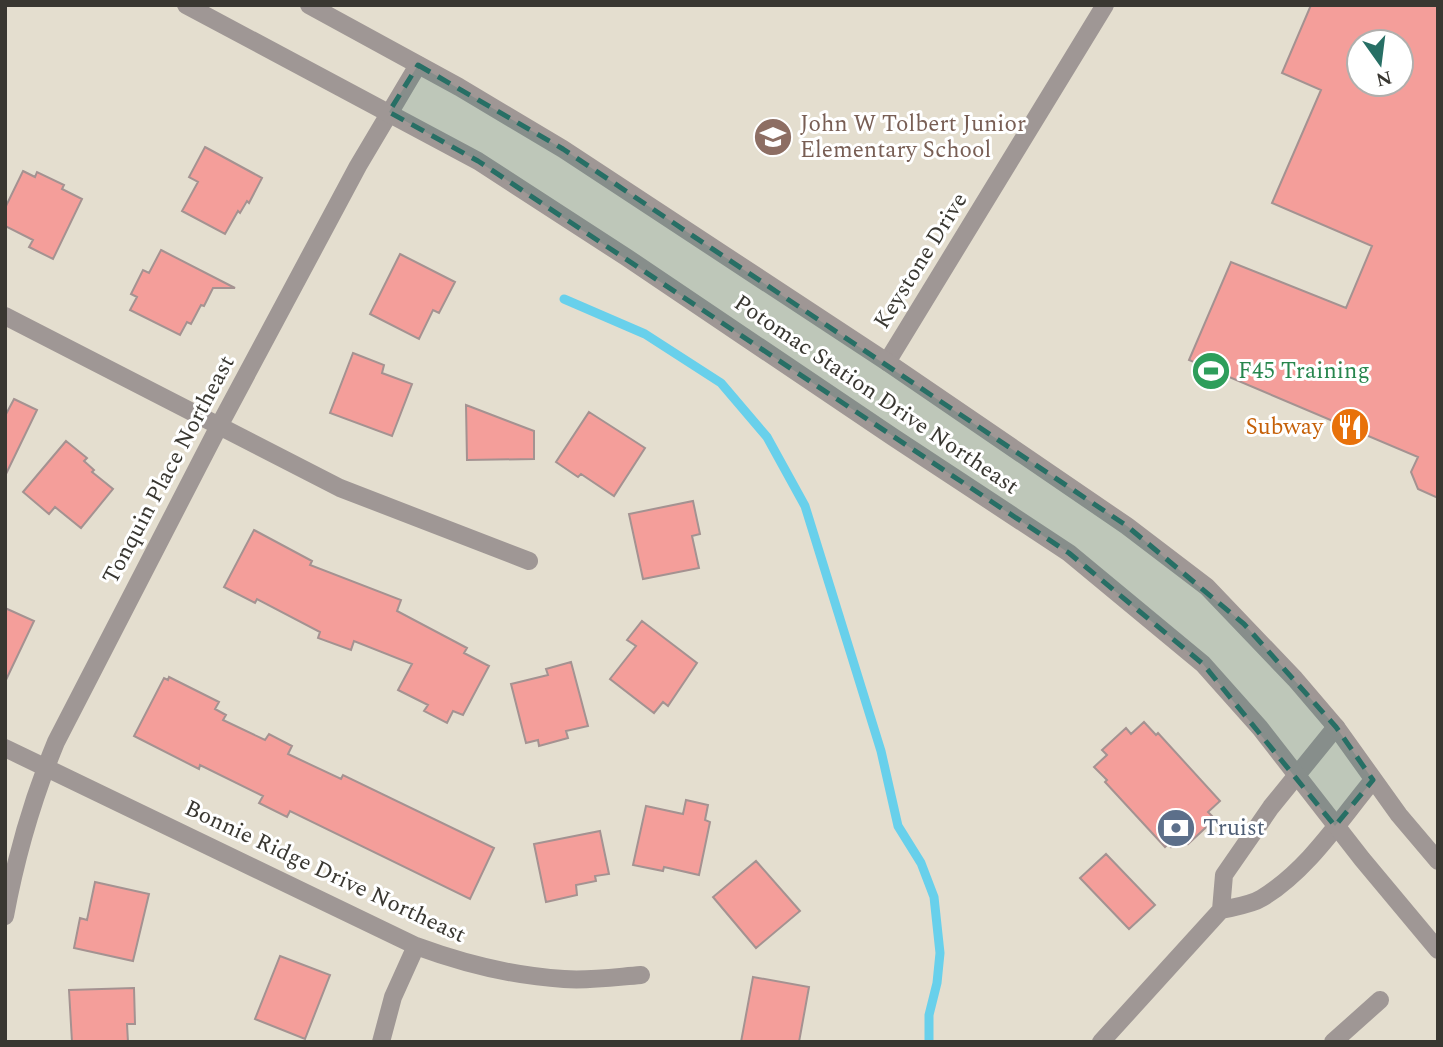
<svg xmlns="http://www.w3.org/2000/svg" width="1443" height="1047" font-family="Spectral,serif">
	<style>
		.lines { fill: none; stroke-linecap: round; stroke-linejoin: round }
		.stream { stroke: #68d0eb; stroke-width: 9 }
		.building { fill: #f49e9a; stroke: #a49291; stroke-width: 2; fill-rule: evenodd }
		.minor { stroke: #9f9795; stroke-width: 18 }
		.tertiary { stroke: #9f9795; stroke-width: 18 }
		.marked { fill: #276f65; fill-opacity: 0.2; stroke: #276f65; stroke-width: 5; stroke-dasharray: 14 9; stroke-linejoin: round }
		.labels { text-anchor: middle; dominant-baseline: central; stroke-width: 6; stroke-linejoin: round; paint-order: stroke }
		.education-label { font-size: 23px; fill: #785e54; stroke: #fff; text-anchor: start }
		.street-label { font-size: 23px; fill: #393731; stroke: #fff }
		.leisure-label { font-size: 23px; fill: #27864d; stroke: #fff; text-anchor: start }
		.food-label { font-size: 23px; fill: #c56008; stroke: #fff; text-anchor: end }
		.service-label { font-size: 23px; fill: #4e5e75; stroke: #fff; text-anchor: start }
	</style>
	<rect width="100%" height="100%" fill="#e4decf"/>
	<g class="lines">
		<path class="stream" d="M564,299L645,334L721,383L767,437L805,506L881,751L898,826L921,863L934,897L940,953L937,983L929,1015V1042"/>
	</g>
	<path class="building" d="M1311,5H1438V498L1418,489L1411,472L1418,457L1189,360L1231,262L1346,308L1372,246L1272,203L1321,90L1282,73ZM1359,42H1401V84H1359Z
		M205,147L262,178L249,203L247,201L240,213L238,211L225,234L182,211L198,182L189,177Z
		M23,171L35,177L37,172L64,185L62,189L82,199L53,259L29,247L33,240L5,226V208Z
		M161,250L235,288H213L204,306L201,305L191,324L187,322L180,335L130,310L137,297L131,294L143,270L149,273Z
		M400,254L455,282L439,313L433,310L419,339L370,314Z
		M353,353L384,365L382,373L412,384L392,436L330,413Z
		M14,399L37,410L5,476V416Z
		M466,405L534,431V459L467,460Z
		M589,412L645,448L614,496L581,474L578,477L556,462Z
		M66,441L87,458L84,461L94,470L92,472L113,489L81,528L55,507L49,514L23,492Z
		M693,501L700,534L692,536L699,568L643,579L629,514Z
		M254,530L312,561L310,565L401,600L397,611L467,648L464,653L489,666L463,715L453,711L447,723L424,711L428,705L398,690L412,664L354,641L351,650L318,638L320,632L257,599L255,603L224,587Z
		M5,608L34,621L5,682Z
		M642,621L697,663L668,706L663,702L654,713L610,679L636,646L627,640Z
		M571,662L588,726L566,731L568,738L539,746L538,740L526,743L511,684L548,675L546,669Z
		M169,677L219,702L215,709L226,715L223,720L265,740L269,734L292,746L288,754L341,779L343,775L494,848L470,899L290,811L287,817L259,803L263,796L200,765L199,769L134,736L164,678L168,680Z
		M1144,722L1156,735L1158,733L1220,801L1208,812L1215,819L1188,844L1181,837L1171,847L1168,844L1165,847L1105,782L1107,780L1094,767L1107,755L1102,750L1126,728L1131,734Z
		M686,800L708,805L705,820L710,822L699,875L664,867L663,871L633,865L646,806L683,814Z
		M600,831L609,874L595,876L596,881L576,885L577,895L546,902L534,844Z
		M1106,854L1155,905L1129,929L1080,878Z
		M756,861L800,911L756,948L713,897Z
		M95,882L149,894L133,961L74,948L80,918L87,920Z
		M280,956L330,975L305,1039L255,1019Z
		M753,977L809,987L799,1042H741Z
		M134,988L135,1024H127L128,1042H72L69,990Z"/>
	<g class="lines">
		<path class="minor" d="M5,316L340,488L529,561
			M887,362L1105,5
			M1336,727L1271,807L1224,875L1221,910C1234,907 1251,905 1262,898C1308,870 1339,821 1373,780
			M5,748L416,946C465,964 512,976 564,979C589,981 616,977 641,975
			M5,916C16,856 33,798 56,742L219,426L358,166L418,65
			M381,1042L393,997L416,946
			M1101,1042L1221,910
			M1333,1042L1380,1000"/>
		<path class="tertiary" d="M186,5L478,161L626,257L893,437L1069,553L1203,664L1260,728L1362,859L1438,950
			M309,5L459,87L563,149L887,362L1127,526L1207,587L1295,679L1336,727L1399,815L1438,861"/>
	</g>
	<path class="marked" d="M418,65L563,149L1127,526L1244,624L1336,727L1373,780L1335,826L1203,664L1069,553L478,161L389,112Z"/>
	<defs>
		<g id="school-disc" transform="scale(2.0125)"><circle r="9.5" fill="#8d6e63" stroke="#fff"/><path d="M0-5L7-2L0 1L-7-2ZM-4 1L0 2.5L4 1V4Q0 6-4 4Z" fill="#fff"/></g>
		<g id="stadium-disc" transform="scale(2.0125)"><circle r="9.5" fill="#2e9e5b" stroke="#fff"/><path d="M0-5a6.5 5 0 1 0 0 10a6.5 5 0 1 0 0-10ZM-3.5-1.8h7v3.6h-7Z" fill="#fff"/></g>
		<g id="restaurant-disc" transform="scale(2.0125)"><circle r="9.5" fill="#e8710a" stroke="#fff"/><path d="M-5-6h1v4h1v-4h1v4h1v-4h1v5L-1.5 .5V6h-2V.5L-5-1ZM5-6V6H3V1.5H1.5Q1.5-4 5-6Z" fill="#fff"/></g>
		<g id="bank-disc" transform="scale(2.0125)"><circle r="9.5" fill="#5c6f8a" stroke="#fff"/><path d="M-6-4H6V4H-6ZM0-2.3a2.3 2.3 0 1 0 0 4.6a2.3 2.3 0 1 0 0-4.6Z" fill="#fff"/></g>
	</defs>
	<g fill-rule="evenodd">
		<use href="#school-disc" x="773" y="137"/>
		<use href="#stadium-disc" x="1211" y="371"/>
		<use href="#restaurant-disc" x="1350" y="427"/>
		<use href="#bank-disc" x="1176" y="828"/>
	</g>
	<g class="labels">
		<g class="education-label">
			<text x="800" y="124">John W Tolbert Junior<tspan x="800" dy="26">Elementary School</tspan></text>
		</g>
		<g class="street-label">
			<text transform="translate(921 261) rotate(-58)">Keystone Drive</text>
			<text transform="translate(876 395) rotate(34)">Potomac Station Drive Northeast</text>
			<text transform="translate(169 470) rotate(-62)">Tonquin Place Northeast</text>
			<text transform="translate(325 872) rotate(25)">Bonnie Ridge Drive Northeast</text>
		</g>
		<g class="leisure-label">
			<text x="1238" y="371">F45 Training</text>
		</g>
		<g class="food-label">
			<text x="1323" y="427">Subway</text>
		</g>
		<g class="service-label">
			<text x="1203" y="828">Truist</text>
		</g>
	</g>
	<rect width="1443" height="1047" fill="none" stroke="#393731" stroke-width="14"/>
	<g transform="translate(1380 63) rotate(166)"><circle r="33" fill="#ffffff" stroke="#b0afad" stroke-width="2"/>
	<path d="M0-5L12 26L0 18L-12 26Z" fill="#276f65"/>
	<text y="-10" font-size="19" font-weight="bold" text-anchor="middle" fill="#393731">N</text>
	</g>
</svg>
